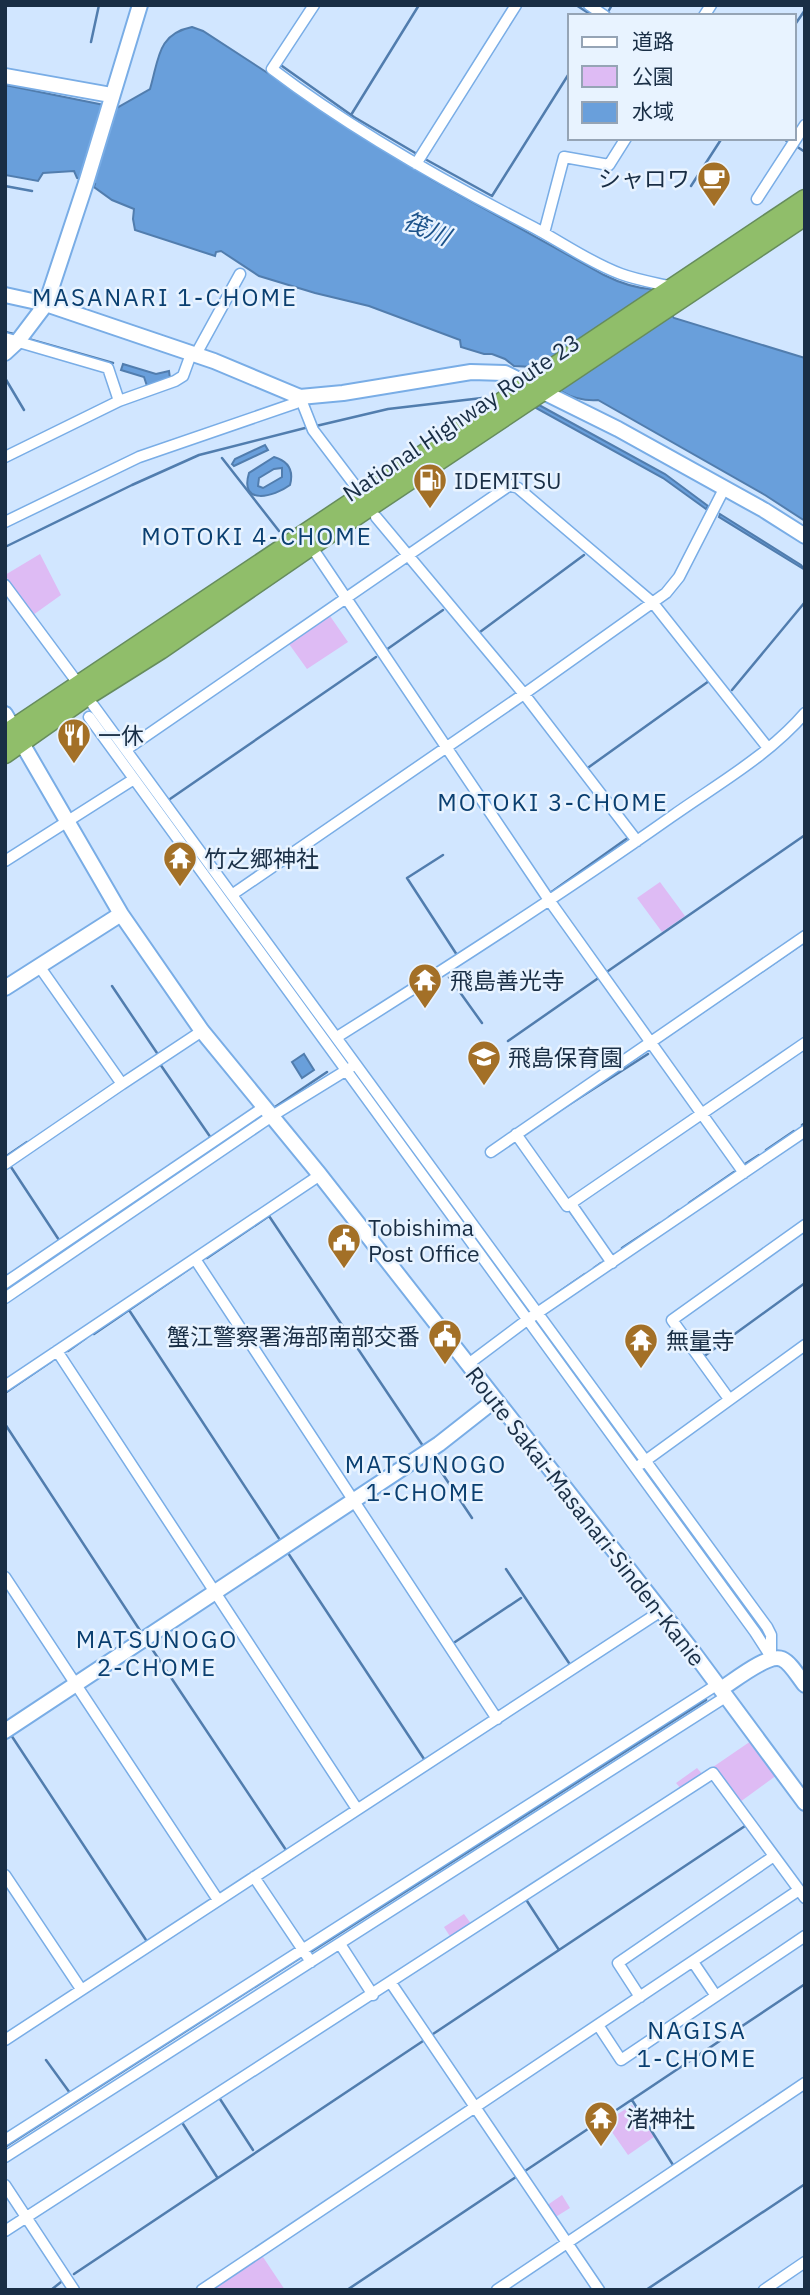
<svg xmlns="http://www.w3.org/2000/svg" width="810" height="2295" font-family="'IBM Plex Sans','Noto Sans JP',sans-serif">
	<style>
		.green { fill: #debbf4 }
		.water { fill: #699fdb; stroke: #517dae; stroke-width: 2; fill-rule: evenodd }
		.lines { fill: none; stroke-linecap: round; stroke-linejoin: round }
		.stream { stroke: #517dae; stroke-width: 2.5 }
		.street-casing { stroke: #79ade6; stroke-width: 13 }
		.secondary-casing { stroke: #79ade6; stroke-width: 18 }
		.highway-casing { stroke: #668c5d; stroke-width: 21 }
		.street { stroke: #fff; stroke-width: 10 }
		.secondary { stroke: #fff; stroke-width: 14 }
		.highway { stroke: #90be6a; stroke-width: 18 }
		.labels { text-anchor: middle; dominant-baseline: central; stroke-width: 5; stroke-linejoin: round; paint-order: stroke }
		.poi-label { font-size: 23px; fill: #192e45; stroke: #e8f3ff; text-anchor: start }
		.street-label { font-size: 23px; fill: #192e45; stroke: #e8f3ff }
		.water-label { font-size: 24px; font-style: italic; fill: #1c538b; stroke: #e8f3ff }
		.neighbourhood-label { font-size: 24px; letter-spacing: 2px; fill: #0a3f70; stroke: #e8f3ff }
	</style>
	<rect width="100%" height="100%" fill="#d1e6ff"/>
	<path class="green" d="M40,554L61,595L33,615L5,575Z
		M330,616L348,642L307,669L289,644Z
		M660,882L685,916L662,932L637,898Z
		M751,1741L777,1775L740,1802L713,1767Z
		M697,1768L704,1776L682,1790L676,1783Z
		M464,1914L472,1925L451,1938L444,1927Z
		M632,2105L654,2137L628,2155L605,2122Z
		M562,2195L570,2208L554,2218L546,2206Z
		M261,2254L285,2290H210Z"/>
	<path class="water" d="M192,27L203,31L431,179L604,275C620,283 634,288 651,289L674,318L805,358V521L765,495L598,400C568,402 554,387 533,367L514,366L505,359L492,354H484L461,347L460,340L369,306L315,293L259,276L221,251L216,252L215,256L135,230L133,219L134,209L112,200L94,187L95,184L77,178L74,171L43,173L38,181L5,175V85L104,105L113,110L150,89C159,59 157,34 192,27Z
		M123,364L156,374L169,371L170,378L147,386L144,377L121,370Z
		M539,405L665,474L708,506L706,509L663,478L536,408Z
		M265,445L268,450L234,466L232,464L235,459Z
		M274,457C288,461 294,470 290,485C274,497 239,506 249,473ZM282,468V477L263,488L258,486L259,478L274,469Z
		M720,514L801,565L805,570L719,517Z
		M304,1054L314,1070L302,1078L292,1062Z
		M260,1114L264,1118L5,1293V1287Z"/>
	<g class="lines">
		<path class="stream" d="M576,5L593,16
			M608,12L612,5
			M794,26L805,10
			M91,42L99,5
			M282,66L354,117L417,154
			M351,115L419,5
			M783,138L788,142
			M796,146L805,152
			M425,159L492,196L570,72
			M5,186L32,191
			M691,186L722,138
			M5,332L14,334
			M25,338L113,363
			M5,378L24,410
			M316,426L388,409L482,398L488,399
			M222,458L279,531
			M5,547L132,485L199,455L309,427
			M480,632L584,555
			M386,650L443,610
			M732,690L805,602
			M589,767L709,681
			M170,799L376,657
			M443,855L407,878L457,955
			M550,893L629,837
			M608,971L805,835
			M449,977L482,1023
			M112,986L157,1053
			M508,1041L597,979
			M659,1042L805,942
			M160,1064L211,1138
			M275,1107L327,1072
			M548,1118L648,1054
			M802,1125L805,1123
			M766,1150L794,1131
			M5,1157L27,1142
			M745,1164L759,1155
			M11,1167L59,1240
			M689,1203L734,1172
			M569,1210L587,1235
			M669,1217L679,1210
			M622,1248L660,1223
			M207,1258L269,1216L423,1446
			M594,1268L601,1263
			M556,1294L585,1274
			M129,1310L280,1540
			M94,1334L192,1267
			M68,1351L86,1338
			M703,1357L805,1283
			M5,1393L52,1361
			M607,1420L636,1460
			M5,1424L141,1632
			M432,1458L472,1518
			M288,1553L424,1759
			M506,1569L569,1663
			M455,1642L521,1598
			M150,1646L286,1850
			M11,1735L146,1940
			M527,1901L559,1950
			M309,1953L706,1700
			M433,2034L745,1826
			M46,2060L70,2093
			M220,2099L253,2150
			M632,2100L673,2165
			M183,2124L217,2177
			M5,2147L303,1956
			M525,2171L805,1984
			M74,2274L423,2041
			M51,2290L61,2282
			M347,2290L516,2177
			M646,2290L805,2184"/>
		<g class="street-casing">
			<path id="street" d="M314,5L272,69C351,129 439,179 527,224C559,240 588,262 621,274C637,280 656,283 673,287
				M589,5L605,16
				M704,16L711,5
				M416,164L516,5
				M757,199L805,125
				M544,233L564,157L609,165L626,138
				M5,338L108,368L119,401
				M195,356L240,274
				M5,457L119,401L175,381L183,376L191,354
				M376,517L524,694L637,841
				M5,522L139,457L296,403L300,397L313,430L357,488
				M311,546L549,900L744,1173
				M5,585L74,678
				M93,705L767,1627L771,1635V1658
				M89,717L755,1632L771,1657
				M127,749L510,485L518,488L653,603L768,748
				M5,861L134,779
				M233,894L524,694L666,593L679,577L724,489
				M337,1037C450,966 562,894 671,817C716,785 768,756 805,713
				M122,1084L202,1031
				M516,1134L567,1206L805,1043
				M491,1152L805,936
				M5,1164L122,1084L39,966
				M571,1204L612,1263
				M195,1259L497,1719
				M5,1283L264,1107
				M5,1298L272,1116L350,1068
				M57,1351L357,1809
				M467,1365L527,1320L805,1131
				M5,1386L320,1175
				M729,1399L672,1320L805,1225
				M641,1464L805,1345
				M5,1577L218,1900
				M5,1875L81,1989
				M254,1877L311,1962
				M340,1944L373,1995
				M693,1962L716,1996
				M391,1983L599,2290
				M640,1997L618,1963L774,1856
				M598,2025L621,2060L805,1936
				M5,2040L661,1611
				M5,2140L718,1684
				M5,2157L727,1696
				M5,2185L74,2290
				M5,2231L713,1773L805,1898
				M202,2290L799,1890
				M497,2290L805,2083
				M764,2290L805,2262"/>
		</g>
		<g class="secondary-casing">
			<path id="secondary" d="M140,5L86,183L46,304L214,361L300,397L343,393L471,372L505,373L618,429L764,510L805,536
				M5,76L111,95
				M5,295L46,304L18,341L5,353
				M5,714L121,914L202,1031L320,1175L691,1649L805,1803
				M5,988L121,914
				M721,1689C734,1681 768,1653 782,1659C791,1663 799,1678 805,1685
				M5,1731L439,1444L495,1400"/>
		</g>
		<g class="highway-casing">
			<path id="highway" d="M5,734L805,199
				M5,754L90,694L160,650L311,546L805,216"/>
		</g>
		<use href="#street" class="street"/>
		<use href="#secondary" class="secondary"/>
		<use href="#highway" class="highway"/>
	</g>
	<defs>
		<g id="cafe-pin" transform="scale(1.75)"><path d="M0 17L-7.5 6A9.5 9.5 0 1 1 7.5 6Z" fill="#a37027" stroke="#e8f3ff"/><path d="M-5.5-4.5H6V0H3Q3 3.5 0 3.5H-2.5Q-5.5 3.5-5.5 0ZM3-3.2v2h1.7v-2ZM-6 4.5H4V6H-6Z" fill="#fff"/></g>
		<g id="fuel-pin" transform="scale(1.75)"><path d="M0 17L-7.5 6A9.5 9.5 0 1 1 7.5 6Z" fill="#a37027" stroke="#e8f3ff"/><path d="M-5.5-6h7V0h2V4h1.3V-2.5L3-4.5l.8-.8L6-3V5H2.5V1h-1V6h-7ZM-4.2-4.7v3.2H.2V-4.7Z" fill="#fff"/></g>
		<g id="restaurant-pin" transform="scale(1.75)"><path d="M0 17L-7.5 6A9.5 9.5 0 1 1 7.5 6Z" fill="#a37027" stroke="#e8f3ff"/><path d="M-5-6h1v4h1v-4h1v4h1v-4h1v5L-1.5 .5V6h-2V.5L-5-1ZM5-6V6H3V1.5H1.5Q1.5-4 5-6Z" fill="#fff"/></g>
		<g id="temple-pin" transform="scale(1.75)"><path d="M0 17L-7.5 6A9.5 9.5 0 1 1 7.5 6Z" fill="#a37027" stroke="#e8f3ff"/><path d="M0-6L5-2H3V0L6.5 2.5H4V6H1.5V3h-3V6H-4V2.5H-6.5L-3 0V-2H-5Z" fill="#fff"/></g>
		<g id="school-pin" transform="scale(1.75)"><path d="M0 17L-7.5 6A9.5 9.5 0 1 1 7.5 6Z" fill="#a37027" stroke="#e8f3ff"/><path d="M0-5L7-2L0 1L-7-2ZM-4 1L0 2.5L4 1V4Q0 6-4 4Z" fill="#fff"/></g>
		<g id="civic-pin" transform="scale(1.75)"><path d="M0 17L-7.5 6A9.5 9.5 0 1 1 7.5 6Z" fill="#a37027" stroke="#e8f3ff"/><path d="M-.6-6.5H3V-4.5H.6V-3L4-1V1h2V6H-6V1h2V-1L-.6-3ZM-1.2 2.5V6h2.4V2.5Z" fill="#fff"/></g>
	</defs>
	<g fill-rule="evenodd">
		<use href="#cafe-pin" x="714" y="178"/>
		<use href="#fuel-pin" x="430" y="480"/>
		<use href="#restaurant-pin" x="74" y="735"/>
		<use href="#temple-pin" x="180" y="858"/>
		<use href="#temple-pin" x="425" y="980"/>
		<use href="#school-pin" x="484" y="1057"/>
		<use href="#civic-pin" x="344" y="1240"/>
		<use href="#civic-pin" x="445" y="1336"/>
		<use href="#temple-pin" x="641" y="1340"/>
		<use href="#temple-pin" x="601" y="2118"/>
	</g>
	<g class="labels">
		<g class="poi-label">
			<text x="690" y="178" text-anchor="end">シャロワ</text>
			<text x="454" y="480">IDEMITSU</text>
			<text x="98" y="735">一休</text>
			<text x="204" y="858">竹之郷神社</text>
			<text x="450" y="980">飛島善光寺</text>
			<text x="508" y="1057">飛島保育園</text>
			<text x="368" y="1227">Tobishima<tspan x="368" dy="26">Post Office</tspan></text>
			<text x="420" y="1336" text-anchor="end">蟹江警察署海部南部交番</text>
			<text x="666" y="1340">無量寺</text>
			<text x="626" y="2118">渚神社</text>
		</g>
		<g class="street-label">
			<text transform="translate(461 417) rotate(-34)">National Highway Route 23</text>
			<text transform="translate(586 1516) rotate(52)">Route Sakai-Masanari-Sinden-Kanie</text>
		</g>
		<g class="water-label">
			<text transform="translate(427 228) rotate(23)">筏川</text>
		</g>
		<g class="neighbourhood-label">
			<text x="165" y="297">MASANARI 1-CHOME</text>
			<text x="257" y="536">MOTOKI 4-CHOME</text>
			<text x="553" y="802">MOTOKI 3-CHOME</text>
			<text x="426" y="1464">MATSUNOGO<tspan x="426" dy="28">1-CHOME</tspan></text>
			<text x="157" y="1639">MATSUNOGO<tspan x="157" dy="28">2-CHOME</tspan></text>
			<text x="697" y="2030">NAGISA<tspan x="697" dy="28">1-CHOME</tspan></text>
		</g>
	</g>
	<rect width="810" height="2295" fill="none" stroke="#192e45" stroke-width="14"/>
	<rect x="568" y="14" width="228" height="126" fill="#e8f3ff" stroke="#95a4b5" stroke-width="2"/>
	<rect x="582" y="37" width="35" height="10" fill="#ffffff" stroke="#95a4b5" stroke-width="2"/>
	<text x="632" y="49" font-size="21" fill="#192e45">道路</text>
	<rect x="582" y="66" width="35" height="21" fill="#debbf4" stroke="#95a4b5" stroke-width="2"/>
	<text x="632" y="84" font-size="21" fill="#192e45">公園</text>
	<rect x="582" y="102" width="35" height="21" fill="#699fdb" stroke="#95a4b5" stroke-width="2"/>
	<text x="632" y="119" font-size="21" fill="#192e45">水域</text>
</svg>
